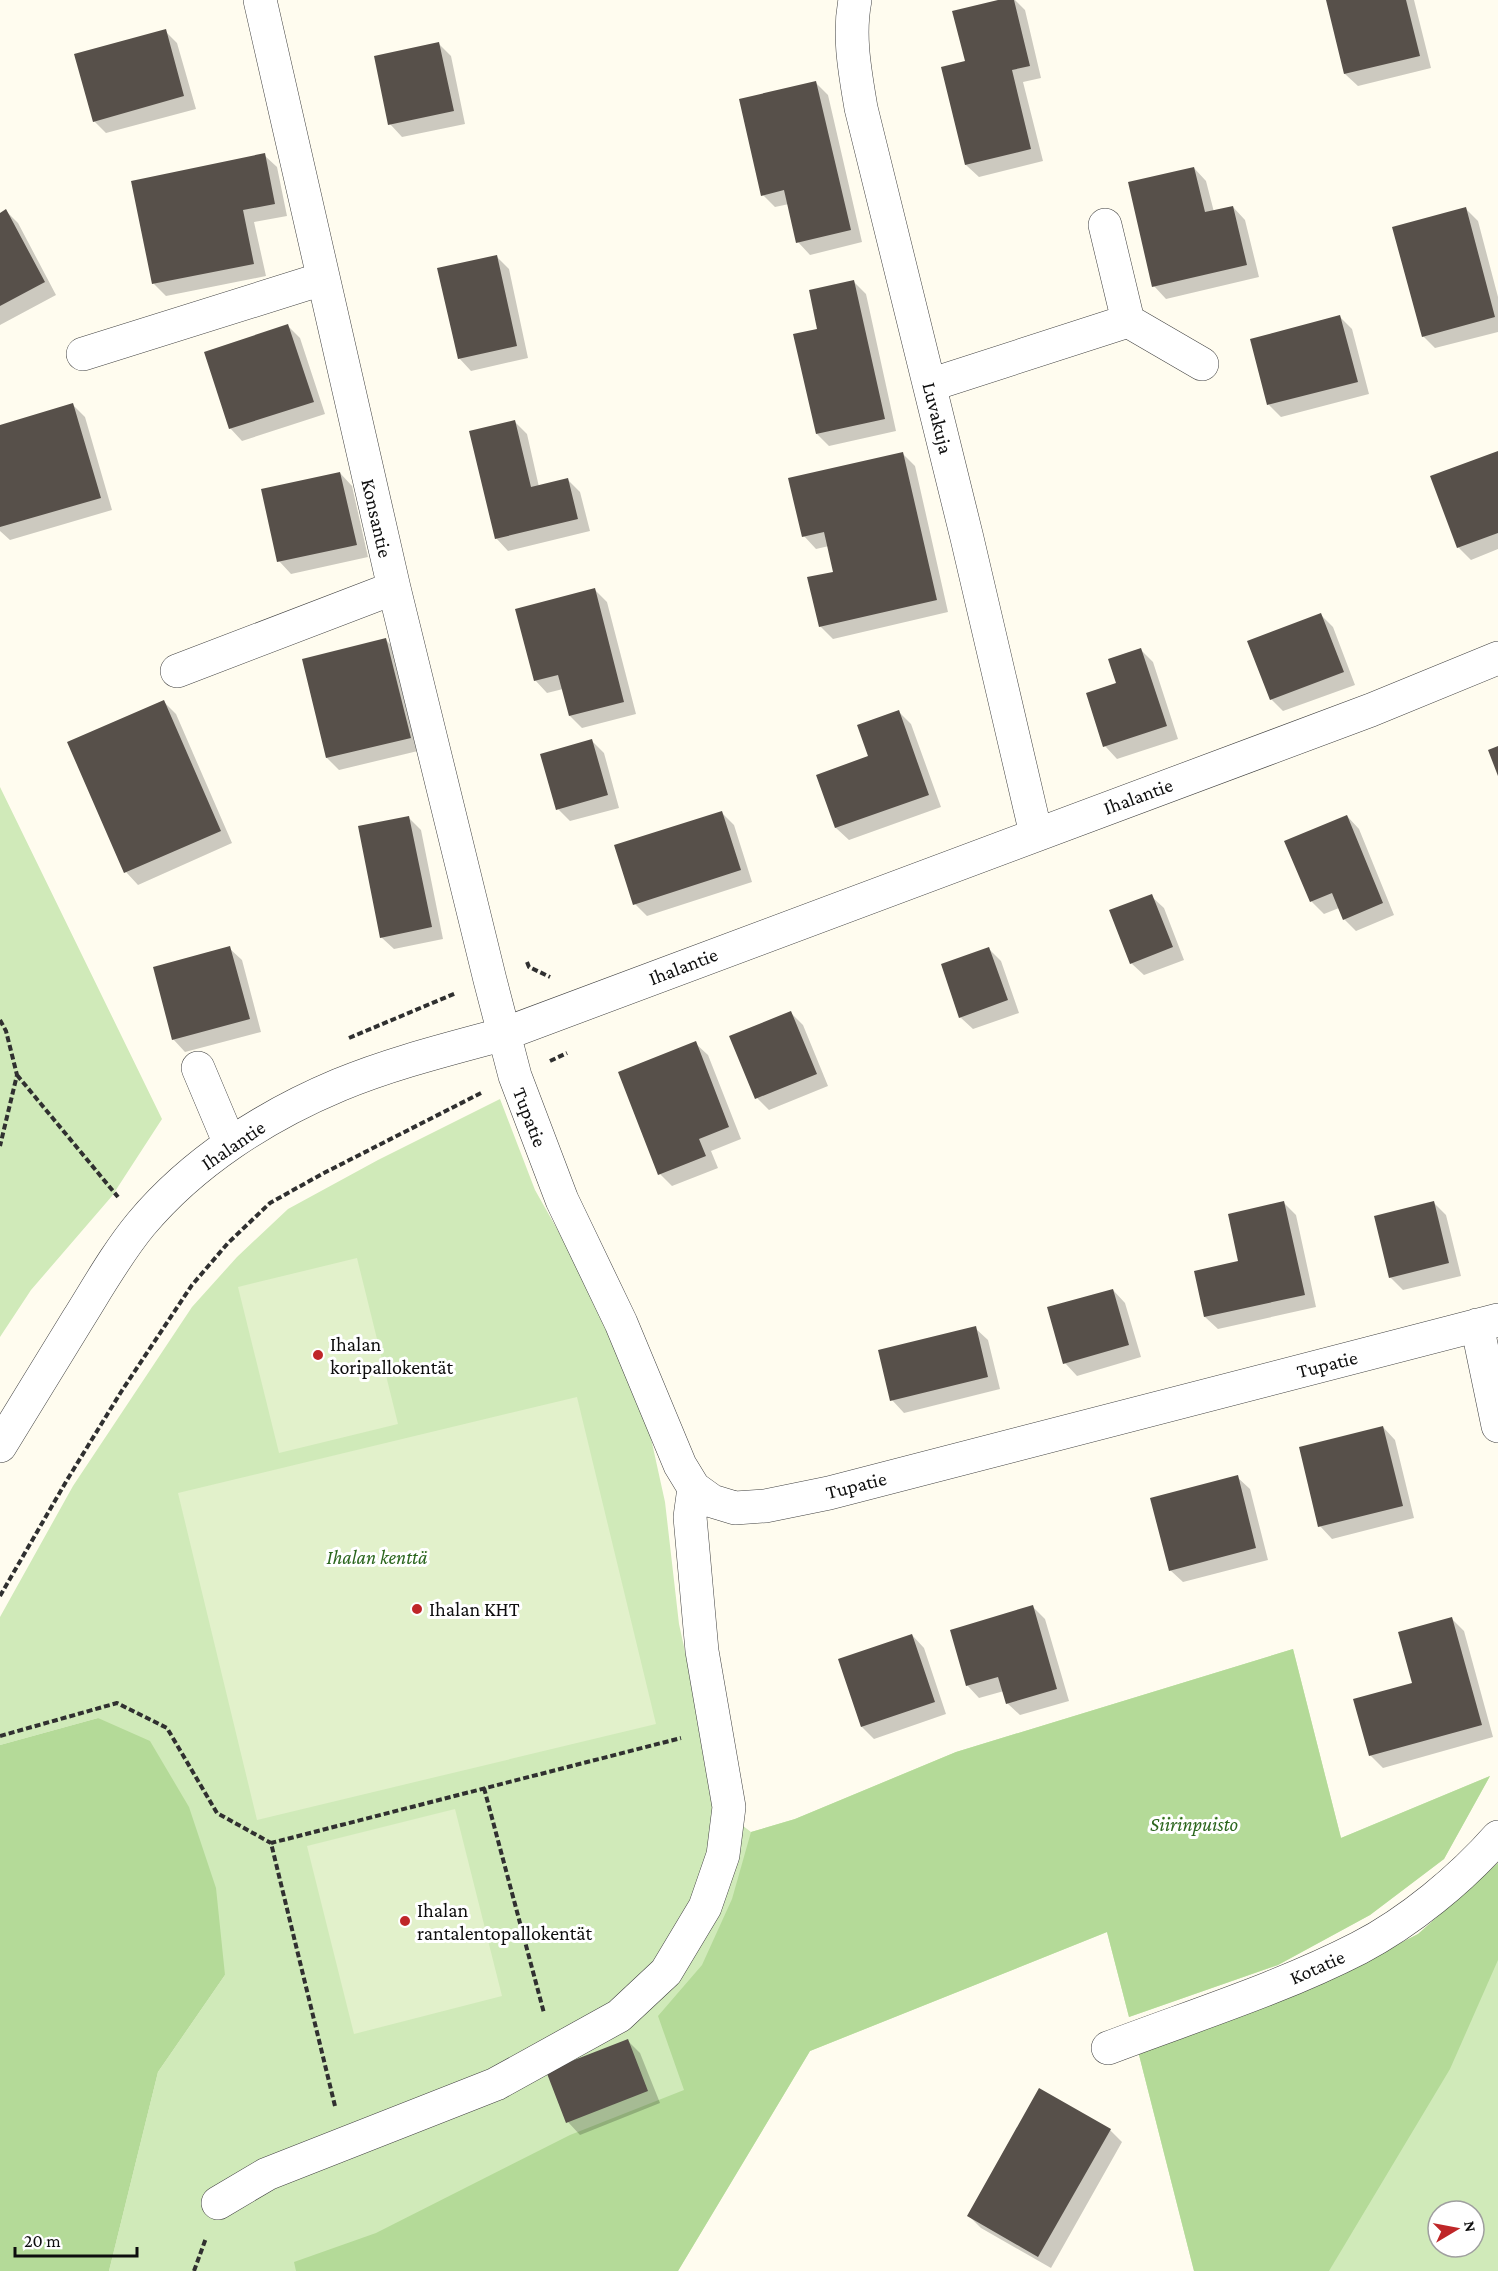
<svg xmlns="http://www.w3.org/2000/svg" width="1498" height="2271" font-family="'Crimson Pro',serif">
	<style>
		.green { fill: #d0eab9; fill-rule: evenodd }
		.forest { fill: #b4da98 }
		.pitch { fill: #e2f1cb }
		.shadow { fill: #0003 }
		.building { fill: #57504a }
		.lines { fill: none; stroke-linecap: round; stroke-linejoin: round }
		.minor-casing { stroke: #414141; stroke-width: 34 }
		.path { stroke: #303030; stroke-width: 4; stroke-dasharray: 6 3; stroke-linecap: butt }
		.minor { stroke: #fff; stroke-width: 33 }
		.poi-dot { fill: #bf2628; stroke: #fff; stroke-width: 2 }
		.labels { text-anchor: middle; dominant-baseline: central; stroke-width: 6; stroke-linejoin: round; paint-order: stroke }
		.street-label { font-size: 20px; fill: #0e0e0e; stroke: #fff }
		.poi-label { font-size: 20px; fill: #0e0e0e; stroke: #fff; text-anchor: start }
		.park-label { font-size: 20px; font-style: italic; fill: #2b661e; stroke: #fff }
	</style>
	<rect width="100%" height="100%" fill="#fffcef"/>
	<path class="green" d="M0,787L162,1119L112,1196L31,1290L0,1337Z
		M500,1099L535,1190L582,1273L645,1411L665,1502L679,1624L703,1734L713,1803L751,1832L795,1819L956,1752L1293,1649L1341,1838L1490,1776L1444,1859L1370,1915L1278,1965L1129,2017L1107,1932L810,2051L678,2271H109L158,2072L225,1975L98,1718L0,1745V1617L73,1486L192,1307L237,1257L288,1209L378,1160Z
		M1498,1863V2271H1194L1138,2051L1316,1987L1418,1934ZM1438,2211H1474V2247H1438Z"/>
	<path class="forest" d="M1293,1649L1341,1838L1490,1776L1444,1859L1370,1915L1278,1965L1129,2017L1107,1932L810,2051L678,2271H296L294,2262L376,2233L570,2135L684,2090L658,2016L702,1965L732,1899L751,1832L795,1819L956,1752Z
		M98,1718L150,1741L189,1807L216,1888L225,1975L158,2072L109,2271H0V1745Z
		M1498,1863V1960L1450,2069L1329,2271H1194L1138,2051L1316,1987L1418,1934Z"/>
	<path class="pitch" d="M357,1258L398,1424L279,1453L238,1287Z
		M577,1397L656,1724L257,1820L178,1493Z
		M455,1809L502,1996L354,2034L307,1846Z"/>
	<path class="shadow" d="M1004,0H1015L1025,10L1041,78L1023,82L1043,161L979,177L966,165L943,68L966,62Z
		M1327,0H1414L1431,68L1358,86L1345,74Z
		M165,31L177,43L196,109L106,133L94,121Z
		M439,44L451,56L465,124L402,137L390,124Z
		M816,83L828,95L862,242L810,255L798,242L789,204L775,207L763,195Z
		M264,155L277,167L287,216L254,222L266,276L166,296L154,284Z
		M1194,168L1206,181L1214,212L1233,207L1245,220L1259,277L1166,299L1154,286Z
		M1466,209L1478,221L1498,297V332L1435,348L1423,336Z
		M6,211L18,223L56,295L0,325V214Z
		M496,256L509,269L528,358L471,371L459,358Z
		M854,282L866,294L896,431L829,446L817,434Z
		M1340,317L1352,329L1369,394L1281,417L1269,405Z
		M288,326L300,338L325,414L242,441L230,428Z
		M73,405L85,417L112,510L10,540L0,531V426Z
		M514,421L527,434L539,487L568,480L580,492L590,531L508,551L496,538Z
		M1498,452V549L1471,560L1458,547Z
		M903,454L915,466L948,612L833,639L820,626L835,573L829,546L816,549L804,536Z
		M340,473L352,486L368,557L291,574L279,561Z
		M595,590L607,602L636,714L582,728L570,716L563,689L547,693L535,680Z
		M1321,615L1333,627L1355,685L1283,711L1271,699Z
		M386,640L398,652L422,750L339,770L327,758Z
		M1141,650L1153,662L1178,739L1117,759L1105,746L1087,694L1118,684Z
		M163,701L176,714L232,843L138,885L126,872L69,743Z
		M899,712L911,724L941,807L849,840L836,828L818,776L870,757Z
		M591,740L604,753L619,808L570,821L558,809Z
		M721,812L734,825L752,882L647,916L635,904Z
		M1347,816L1359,829L1394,915L1356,931L1344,919L1339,908L1324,914L1312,902L1286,841Z
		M409,818L421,830L443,939L394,949L381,937Z
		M1151,896L1164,908L1184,960L1144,975L1131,963Z
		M229,948L242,960L261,1032L185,1052L173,1039Z
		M989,949L1001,961L1019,1013L973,1029L960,1017Z
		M791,1013L803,1025L828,1086L769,1110L757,1098Z
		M695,1043L708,1055L741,1139L711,1151L718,1168L672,1186L660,1174Z
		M1284,1203L1296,1215L1316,1307L1218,1329L1205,1317L1195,1272L1240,1262Z
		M1434,1203L1446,1215L1461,1276L1403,1290L1390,1277Z
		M1113,1290L1125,1303L1141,1357L1077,1376L1065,1363Z
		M975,1328L988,1340L1000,1389L904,1413L892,1400Z
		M1383,1427L1395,1440L1414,1518L1332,1539L1320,1526Z
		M1237,1477L1250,1489L1268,1560L1183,1582L1170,1570Z
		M1033,1607L1045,1619L1069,1701L1020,1715L1007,1703L1004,1691L979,1698L967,1685Z
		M1452,1619L1464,1631L1493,1737L1383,1768L1370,1755Z
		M912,1635L924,1648L946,1714L874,1739L862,1727Z
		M628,2041L640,2053L660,2103L580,2135L568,2122Z
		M1110,2130L1122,2142L1051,2268L981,2228L969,2216Z"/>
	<path class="building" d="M998,0H1014L1030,66L1012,70L1031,149L965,165L941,67L965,61L952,11Z
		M1326,0H1406L1420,56L1344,74Z
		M166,29L184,96L93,122L74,54Z
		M439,42L454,111L388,125L374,56Z
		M816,81L851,230L796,243L784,190L761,196L739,99Z
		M265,153L275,204L243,210L254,264L152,284L131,181Z
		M1194,167L1205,212L1233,206L1247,265L1152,287L1128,182Z
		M1466,207L1495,317L1422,337L1392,227Z
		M6,209L45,282L0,306V213Z
		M497,255L517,346L458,359L437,268Z
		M854,280L885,419L816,434L793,334L817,329L809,290Z
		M1340,315L1358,382L1267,405L1250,339Z
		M288,324L314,402L229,429L204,352Z
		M73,403L101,498L0,527V425Z
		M515,420L531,487L568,478L578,519L495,539L469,431Z
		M1498,451V533L1457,548L1430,476Z
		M903,452L937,600L819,627L807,577L833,572L824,532L802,537L788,478Z
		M340,472L357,545L277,562L261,489Z
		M595,588L624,702L569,716L558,675L534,681L515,609Z
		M1321,613L1344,672L1270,700L1247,641Z
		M386,638L411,738L326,758L302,659Z
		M1141,648L1167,726L1103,747L1086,693L1116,683L1108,659Z
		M164,700L221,831L124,873L67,742Z
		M899,710L929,795L835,828L816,775L868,756L857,725Z
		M592,739L608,795L556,810L540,754Z
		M1498,746V776L1488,750Z
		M722,811L741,870L633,905L614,845Z
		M1347,815L1383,903L1343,920L1332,893L1310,902L1284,841Z
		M409,816L432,927L380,938L358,826Z
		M1152,894L1173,947L1130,964L1109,910Z
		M230,946L250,1019L172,1040L153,967Z
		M989,947L1008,1000L959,1018L941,964Z
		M791,1011L817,1074L755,1099L729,1036Z
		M696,1041L729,1127L699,1139L706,1156L658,1175L618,1072Z
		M1284,1201L1305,1295L1204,1317L1194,1271L1238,1261L1228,1214Z
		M1434,1201L1449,1263L1389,1278L1374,1216Z
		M1113,1289L1129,1345L1063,1364L1047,1307Z
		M976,1326L988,1377L890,1401L878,1350Z
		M1383,1426L1403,1506L1318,1527L1299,1447Z
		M1238,1475L1256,1548L1169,1571L1150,1498Z
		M1033,1605L1057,1689L1006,1704L998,1677L966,1686L950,1630Z
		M1452,1617L1482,1725L1369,1756L1353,1699L1412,1683L1398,1632Z
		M912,1634L935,1702L861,1727L838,1659Z
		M628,2039L648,2091L566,2123L546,2071Z
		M1039,2088L1111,2129L1038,2257L967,2216Z"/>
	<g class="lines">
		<g class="minor-casing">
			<path id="minor" d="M260,0L394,588L490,980L515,1076L562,1200L621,1323L680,1465L694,1488L712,1501L735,1508L765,1506L829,1493L1498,1320
				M855,0C848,36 855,72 861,108L967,538L1036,834
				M1105,225L1128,321
				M83,354L322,279
				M930,385L1128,321L1202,364
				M177,671L394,588
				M198,1068L230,1144
				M1477,1325L1498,1426
				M0,1446C26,1404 52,1361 78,1319C98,1287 117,1253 141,1224C193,1162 265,1116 339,1085C392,1063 449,1049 504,1034L1371,710L1498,658
				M1108,2048C1192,2016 1279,1989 1359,1948C1409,1922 1461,1879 1498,1837
				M218,2203L267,2174L496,2084L619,2016L666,1972L705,1907L723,1855L729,1807L702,1651L690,1517L694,1488"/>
		</g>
		<path class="path" d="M527,962L529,967L550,977
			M0,1020L6,1031L17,1075L0,1146
			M349,1038L456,993
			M550,1061L567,1053
			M17,1075L118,1197
			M0,1596L67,1480L121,1392L192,1285L228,1243L270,1203L322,1174L481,1093
			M0,1736L117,1703L167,1728L217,1813L271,1843
			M484,1788L544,2013
			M335,2106L271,1843L681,1738
			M194,2271L206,2238"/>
		<use href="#minor" class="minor"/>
	</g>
	<g class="poi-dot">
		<circle cx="318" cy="1355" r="6"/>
		<circle cx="417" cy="1609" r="6"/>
		<circle cx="405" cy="1921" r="6"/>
	</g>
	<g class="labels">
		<g class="street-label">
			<text transform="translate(938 418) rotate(76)">Luvakuja</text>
			<text transform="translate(377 518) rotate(77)">Konsantie</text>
			<text transform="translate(1138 796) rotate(-20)">Ihalantie</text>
			<text transform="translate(683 966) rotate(-21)">Ihalantie</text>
			<text transform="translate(530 1117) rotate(69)">Tupatie</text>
			<text transform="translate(233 1145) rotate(-34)">Ihalantie</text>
			<text transform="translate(1327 1364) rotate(-14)">Tupatie</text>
			<text transform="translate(856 1485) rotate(-14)">Tupatie</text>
			<text transform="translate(1317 1967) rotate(-24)">Kotatie</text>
		</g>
		<g class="poi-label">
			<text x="330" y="1344">Ihalan<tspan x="330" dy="23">koripallokentät</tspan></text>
			<text x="429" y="1609">Ihalan KHT</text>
			<text x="417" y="1910">Ihalan<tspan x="417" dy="23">rantalentopallokentät</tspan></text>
		</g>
		<g class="park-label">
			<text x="377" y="1557">Ihalan kenttä</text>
			<text x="1194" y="1824">Siirinpuisto</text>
		</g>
	</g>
	<g transform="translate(1456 2229) rotate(80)"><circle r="28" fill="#ffffff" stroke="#9f9f9f" stroke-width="1.5"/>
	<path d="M0-4.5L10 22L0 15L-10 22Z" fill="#bf2628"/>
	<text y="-9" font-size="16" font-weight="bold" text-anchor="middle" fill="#0e0e0e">N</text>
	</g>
	<path d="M15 2247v9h122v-9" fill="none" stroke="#0e0e0e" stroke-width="3"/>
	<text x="24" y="2247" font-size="18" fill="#0e0e0e" stroke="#ffffff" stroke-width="4.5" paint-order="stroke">20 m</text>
</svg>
